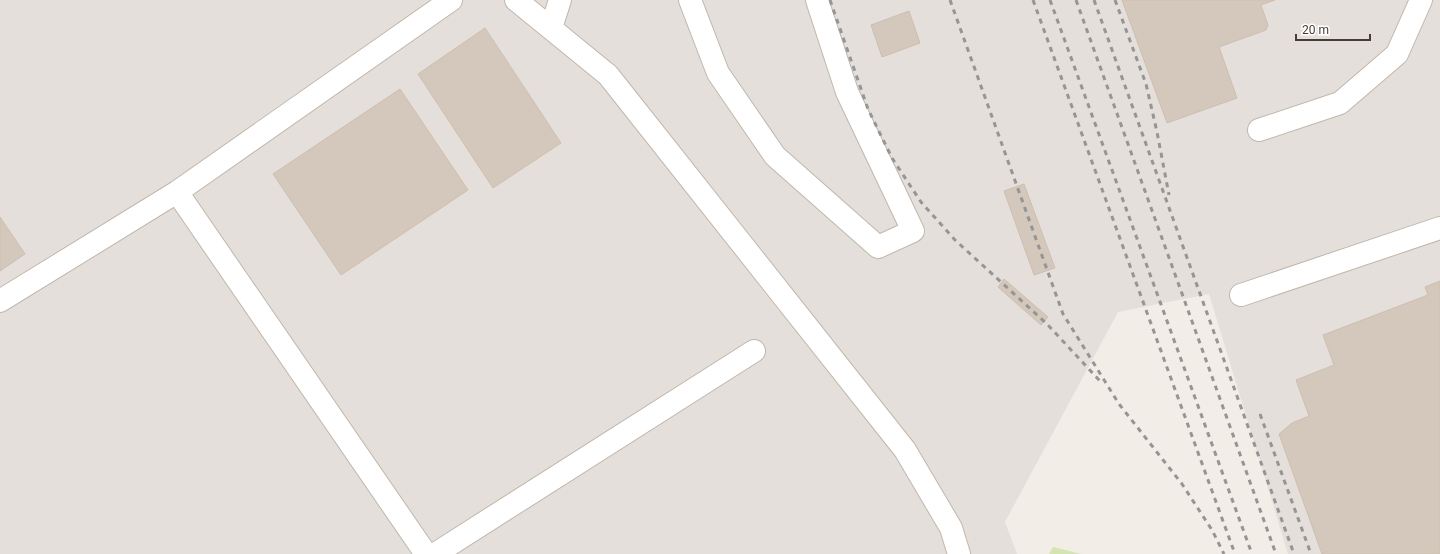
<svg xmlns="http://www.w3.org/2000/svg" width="1440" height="554" font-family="Roboto,sans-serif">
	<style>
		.industrial { fill: #e5dfdb }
		.green { fill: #d4e5b1 }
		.building { fill: #d4c8bc; stroke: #cebeb0 }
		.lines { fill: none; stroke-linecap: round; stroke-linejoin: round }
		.minor-casing { stroke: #c1b7ac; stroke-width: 24 }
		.minor { stroke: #fff; stroke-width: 22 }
		.rail { stroke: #959595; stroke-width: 3; stroke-dasharray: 5 5; stroke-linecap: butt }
	</style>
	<rect width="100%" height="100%" fill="#f2ede6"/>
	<path class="industrial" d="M0,0H1440V554H1288L1209,294L1118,312L1005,522L1017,554H0Z"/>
	<path class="green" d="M1053,547L1081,554H1049Z"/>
	<path class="building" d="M1122,0H1275L1261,5L1268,25L1266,30L1219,47L1237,98L1167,123Z
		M909,11L920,43L882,57L871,25Z
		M485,28L561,143L493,188L418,74Z
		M400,89L468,190L341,275L273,174Z
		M1024,184L1055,268L1034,275L1004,191Z
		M0,217L25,254L0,271Z
		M1004,279L1048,317L1041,325L998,287Z
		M1440,281V554H1322L1279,434L1292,423L1309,416L1296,380L1334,365L1323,335L1428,295L1425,287Z"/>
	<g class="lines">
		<g class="minor-casing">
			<path id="minor" d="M516,0L608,75L905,450L951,528L959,554
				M690,0L718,73L775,156L878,247L913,231L847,92L817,0
				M551,28L560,0
				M1259,130L1340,103L1397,54L1421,0
				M177,192L426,554
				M1241,295L1440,228
				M0,301L177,192L451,0
				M435,554L754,351"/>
		</g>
		<use href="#minor" class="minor"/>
		<path class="rail" d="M830,0L868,109L892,158L921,202L955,240L1047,324L1100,381
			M950,0L1063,314L1119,404L1182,484L1212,530L1224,554
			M1033,0L1235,554
			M1050,0L1252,554
			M1076,0L1276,554
			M1094,0L1294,554
			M1115,0L1146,84L1157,132L1169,195
			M1260,414L1311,554"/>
	</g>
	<path d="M1296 34v6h74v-6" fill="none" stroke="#453d36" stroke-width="2"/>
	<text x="1302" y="34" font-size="12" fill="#453d36" stroke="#ffffff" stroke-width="3" paint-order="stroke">20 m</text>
</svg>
